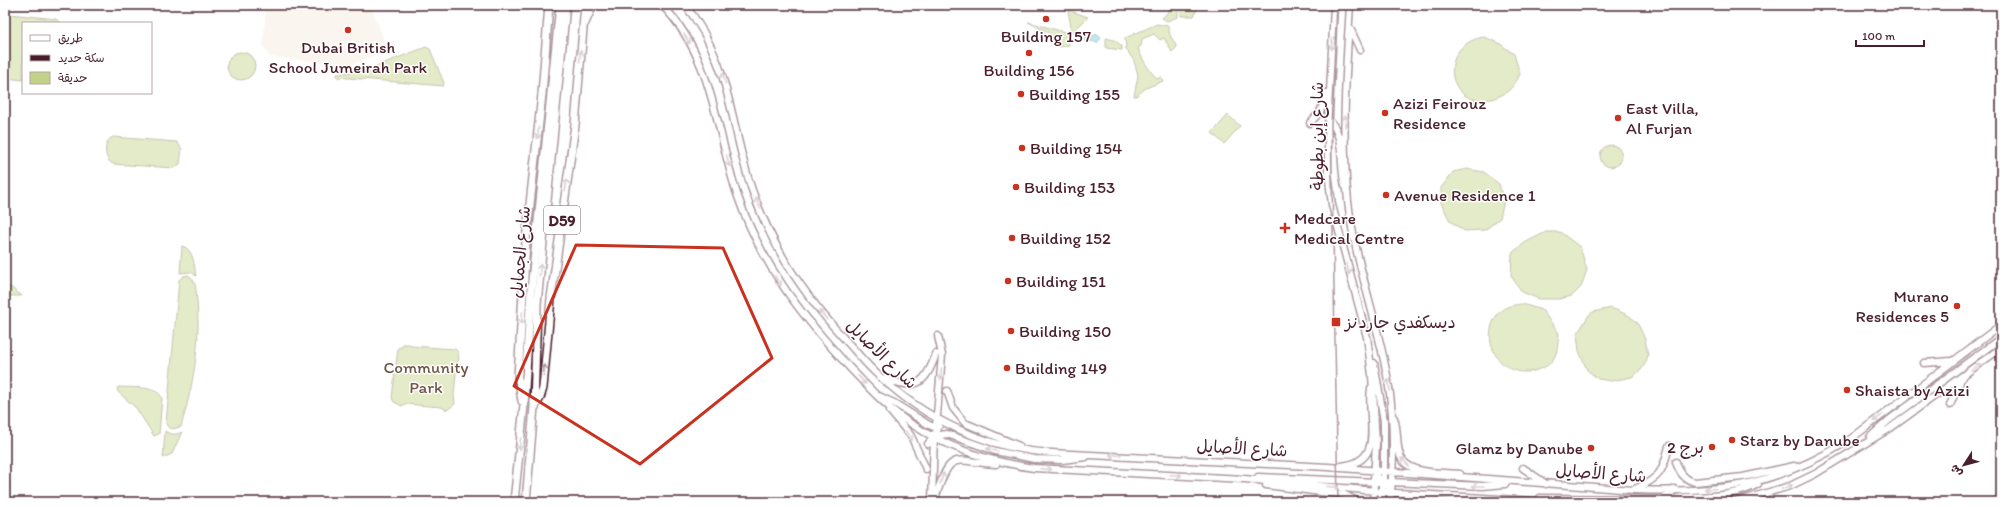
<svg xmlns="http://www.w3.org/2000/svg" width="2006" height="507" font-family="Itim,'Playpen Sans Arabic',sans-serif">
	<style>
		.built { fill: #f4eadc }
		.green { fill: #c2d286; stroke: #867858 }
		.water { fill: #79c9d5; stroke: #668591 }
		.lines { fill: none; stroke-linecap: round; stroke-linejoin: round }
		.secondary-casing { stroke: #4a1f2b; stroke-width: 9 }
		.primary-casing { stroke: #4a1f2b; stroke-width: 10 }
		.secondary { stroke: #fff; stroke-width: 6 }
		.primary { stroke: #fff; stroke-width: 7 }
		.rail { stroke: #4a1f2b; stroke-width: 1.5 }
		.oneway { stroke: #ae9aa0 }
		.marked { fill: none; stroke: #c8321e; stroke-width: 3; stroke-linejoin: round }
		.poi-dot { fill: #c8321e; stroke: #fff; stroke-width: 1.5 }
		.labels { text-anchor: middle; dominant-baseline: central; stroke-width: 3; stroke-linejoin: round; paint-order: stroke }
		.shield { fill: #fff; stroke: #80626b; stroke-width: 1 }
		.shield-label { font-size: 16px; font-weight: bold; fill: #4a1f2b }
		.poi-label { font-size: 17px; fill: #4a1f2b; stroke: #fff; text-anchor: start }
		.street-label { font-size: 17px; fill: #4a1f2b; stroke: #fff }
		.park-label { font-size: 17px; fill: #6e5546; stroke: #fff }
	</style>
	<rect width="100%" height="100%" fill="#fff"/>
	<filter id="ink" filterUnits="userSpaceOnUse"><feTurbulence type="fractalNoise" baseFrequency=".025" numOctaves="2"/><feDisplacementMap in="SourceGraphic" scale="8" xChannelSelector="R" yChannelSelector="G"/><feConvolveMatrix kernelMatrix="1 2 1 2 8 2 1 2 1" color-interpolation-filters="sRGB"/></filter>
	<g filter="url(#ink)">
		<path class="built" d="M266,5H370L388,50L350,65L270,57L263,46Z"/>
		<path class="green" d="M1169,5H1178V17L1167,21L1162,18L1168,12Z
			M1181,5H1199L1194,16H1181Z
			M1068,10L1088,17L1072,33Z
			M10,14L56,19L61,23H23V80L5,78V15Z
			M1028,22L1068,33L1069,45L1060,47L1049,33Z
			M1157,24L1168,26L1170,35L1177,47L1172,52L1164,38L1160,40L1154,34L1142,39L1141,46L1138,48C1142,59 1149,71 1158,79L1161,76L1163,81L1146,88L1136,96H1134L1138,75L1134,61L1126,49L1125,38Z
			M1484,37L1499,43L1514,54L1520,74C1514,88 1506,95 1491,99C1446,110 1436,44 1484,37Z
			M1106,38L1114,40L1122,46V50L1106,48Z
			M426,47L430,49L444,83L443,86L337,77V74L366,70Z
			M227 66a14 14 0 1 1 28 0a14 14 0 1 1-28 0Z
			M1228,115L1240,126L1224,144L1212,133Z
			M113,137L177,142L182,149L180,164L174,168L113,164C103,159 103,141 113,137Z
			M1600 156a11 11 0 1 1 22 0a11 11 0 1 1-22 0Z
			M1467,169L1484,172L1499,184L1504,201L1500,218L1485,230L1464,231L1450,221L1441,203V188L1453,172Z
			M1546,232H1560L1580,247L1587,270L1581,287L1572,296L1559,299H1539L1522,292L1511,276L1512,253L1526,242Z
			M182,246C194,249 194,265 196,276L191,272L180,273Z
			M188,275C197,280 196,292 197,301C201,345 193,385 181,427L172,429L167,426L166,423L179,280L184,276Z
			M5,283L21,295L22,296H5Z
			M1522,304L1542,310L1559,333C1558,341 1558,351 1554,358C1552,363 1546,367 1540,369C1510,382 1481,352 1493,322C1498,309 1508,305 1522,304Z
			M1611,308L1628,315L1637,322L1645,339L1648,355L1646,362L1641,370L1632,377L1611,381L1598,379L1587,370L1579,351L1577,334L1589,315L1593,312Z
			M403,344H409L411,346L455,349L458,352L459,360L457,362L454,396L455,404L447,410L441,407L405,404L402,406L394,402L392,398L398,348L403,346Z
			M119,387C132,388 157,385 162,398L159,434L154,436L136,408L118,392L117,388Z
			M165,431C170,435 176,435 182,432L172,454L163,458Z"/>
		<path class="water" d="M1087,34L1092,36L1098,34L1101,38L1097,43L1092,41L1086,43L1083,37H1086Z"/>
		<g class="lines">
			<g class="secondary-casing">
				<path id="secondary" d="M662,5C714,58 715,128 737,194C761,264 800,314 850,368C869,388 889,410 913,425C950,449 991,462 1034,468L1244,479L1398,493L1551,502
					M685,5C732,63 729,123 752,190C774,252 804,295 849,344C858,354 868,366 878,375C925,419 986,449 1051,453L1328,467L1634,490C1719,493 1774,487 1848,441L2001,325
					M1334,5L1328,137V172L1332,205L1367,337L1372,375L1376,443L1373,502
					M1350,5C1346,70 1341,136 1348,201C1355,263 1378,321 1388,381C1395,421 1394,462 1390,502
					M1350,28L1360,50
					M1328,119C1346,135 1339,165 1345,186
					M1310,123L1320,112L1327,93
					M938,336L942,355L936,427L938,437
					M1374,363L1384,421V480L1391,492
					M1924,363L1952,361
					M885,378C916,391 925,385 936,354
					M947,391L953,408L965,423L1019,446
					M879,396L894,403L929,425L934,427L939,426
					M1950,405L1962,377
					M890,411L911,436L926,469
					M1394,418C1398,429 1396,440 1399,452C1404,476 1441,472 1460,474
					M1870,437L1889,420L2001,338
					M928,444L935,436L947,434L995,451L1034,459L1062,460L1086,457
					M1676,462C1679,472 1685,480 1695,482L1743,477L1794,466
					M1341,466C1387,462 1366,419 1371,388
					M1523,468L1546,484
					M1375,472L1382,484V502
					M1258,477L1378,482
					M1389,482L1483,486L1505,484
					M1266,485L1345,495L1358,502
					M1635,489C1660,478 1663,472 1669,446
					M936,496C951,448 955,462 996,464
					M1540,498L1661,499L1670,495L1674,489
					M932,502L934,434
					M1411,502L1431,498
					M1669,502C1679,494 1698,498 1710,496C1726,495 1744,492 1758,484
					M1736,502L1790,486L1815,474L1889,429L2001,348"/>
			</g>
			<g class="primary-casing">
				<path id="primary" d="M660,5L664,7
					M585,23L593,5
					M522,401L518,377L526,241L542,94L549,5
					M535,407L540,398L543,388L551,298L575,125L585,5
					M514,502L524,405L531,291L560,5
					M526,502L534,407L537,304L566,5"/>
			</g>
			<use href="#secondary" class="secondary"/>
			<use href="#primary" class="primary"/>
			<path class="rail" d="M1337,5L1331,125L1338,502"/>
		</g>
		<defs><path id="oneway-shaft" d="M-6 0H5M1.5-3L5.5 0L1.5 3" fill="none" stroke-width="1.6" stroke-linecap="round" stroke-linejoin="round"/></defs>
		<g class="oneway">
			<use href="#oneway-shaft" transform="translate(687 39) rotate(59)"/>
			<use href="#oneway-shaft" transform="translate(1332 44) rotate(93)"/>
			<use href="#oneway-shaft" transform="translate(580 56) rotate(-85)"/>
			<use href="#oneway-shaft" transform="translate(724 78) rotate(-105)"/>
			<use href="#oneway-shaft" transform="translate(1345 121) rotate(-90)"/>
			<use href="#oneway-shaft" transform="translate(538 133) rotate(96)"/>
			<use href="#oneway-shaft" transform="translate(728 161) rotate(77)"/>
			<use href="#oneway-shaft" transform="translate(566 185) rotate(-82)"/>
			<use href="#oneway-shaft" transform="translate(758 203) rotate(-112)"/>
			<use href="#oneway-shaft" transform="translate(1348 269) rotate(75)"/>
			<use href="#oneway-shaft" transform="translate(540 270) rotate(-85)"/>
			<use href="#oneway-shaft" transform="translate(778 281) rotate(59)"/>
			<use href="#oneway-shaft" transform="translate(823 315) rotate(-131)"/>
			<use href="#oneway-shaft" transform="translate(522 318) rotate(93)"/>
			<use href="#oneway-shaft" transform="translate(1976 367) rotate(-37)"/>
			<use href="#oneway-shaft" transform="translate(544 370) rotate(-85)"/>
			<use href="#oneway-shaft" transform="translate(941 374) rotate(94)"/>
			<use href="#oneway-shaft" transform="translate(862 380) rotate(47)"/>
			<use href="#oneway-shaft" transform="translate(1389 385) rotate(-99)"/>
			<use href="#oneway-shaft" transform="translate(1878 418) rotate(143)"/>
			<use href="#oneway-shaft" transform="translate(909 436) rotate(56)"/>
			<use href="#oneway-shaft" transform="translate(520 444) rotate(96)"/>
			<use href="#oneway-shaft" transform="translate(992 450) rotate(-165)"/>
			<use href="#oneway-shaft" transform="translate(1115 455) rotate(-177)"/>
			<use href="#oneway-shaft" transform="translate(1405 462) rotate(-134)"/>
			<use href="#oneway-shaft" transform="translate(1046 469) rotate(5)"/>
			<use href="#oneway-shaft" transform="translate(1176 475) rotate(3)"/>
			<use href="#oneway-shaft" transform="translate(942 478) rotate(-70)"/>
			<use href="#oneway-shaft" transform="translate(1478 486) rotate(-180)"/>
			<use href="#oneway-shaft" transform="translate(1333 487) rotate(6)"/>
			<use href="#oneway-shaft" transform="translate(1787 487) rotate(-21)"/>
			<use href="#oneway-shaft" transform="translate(1710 489) rotate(178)"/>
		</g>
	</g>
	<path d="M0 0H2006V507H0ZM576,245L723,248L772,358L640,464L514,386Z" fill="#fff" fill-opacity=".55" fill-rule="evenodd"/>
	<path class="marked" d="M576,245L723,248L772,358L640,464L514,386Z"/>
	<g class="poi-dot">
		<circle cx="1046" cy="19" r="4"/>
		<circle cx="348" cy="30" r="4"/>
		<circle cx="1029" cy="53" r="4"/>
		<circle cx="1021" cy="94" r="4"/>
		<circle cx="1385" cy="113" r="4"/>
		<circle cx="1618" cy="118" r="4"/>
		<circle cx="1022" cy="148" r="4"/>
		<circle cx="1016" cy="187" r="4"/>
		<circle cx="1386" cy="195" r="4"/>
		<path d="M1283 222h4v4h4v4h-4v4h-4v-4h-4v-4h4z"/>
		<circle cx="1012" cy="238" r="4"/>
		<circle cx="1008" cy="281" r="4"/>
		<circle cx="1957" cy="306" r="4"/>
		<rect x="1331" y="317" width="10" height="10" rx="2"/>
		<circle cx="1011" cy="331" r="4"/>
		<circle cx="1007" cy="368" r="4"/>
		<circle cx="1847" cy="390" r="4"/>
		<circle cx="1732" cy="440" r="4"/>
		<circle cx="1712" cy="447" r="4"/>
		<circle cx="1591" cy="448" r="4"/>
	</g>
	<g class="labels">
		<rect class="shield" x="544" y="206" width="36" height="28" rx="3"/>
		<g class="shield-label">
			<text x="562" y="220">D59</text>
		</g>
		<g class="poi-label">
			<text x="1046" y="36" text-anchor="middle">Building 157</text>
			<text x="348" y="47" text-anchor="middle">Dubai British<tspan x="348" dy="20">School Jumeirah Park</tspan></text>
			<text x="1029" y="70" text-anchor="middle">Building 156</text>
			<text x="1029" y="94">Building 155</text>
			<text x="1393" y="103">Azizi Feirouz<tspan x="1393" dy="20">Residence</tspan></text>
			<text x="1626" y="108">East Villa,<tspan x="1626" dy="20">Al Furjan</tspan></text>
			<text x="1030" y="148">Building 154</text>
			<text x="1024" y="187">Building 153</text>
			<text x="1394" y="195">Avenue Residence 1</text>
			<text x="1294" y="218">Medcare<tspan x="1294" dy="20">Medical Centre</tspan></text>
			<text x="1020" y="238">Building 152</text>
			<text x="1016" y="281">Building 151</text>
			<text x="1949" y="296" text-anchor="end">Murano<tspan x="1949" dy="20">Residences 5</tspan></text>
			<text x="1345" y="322">ديسكفدي جاردنز</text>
			<text x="1019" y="331">Building 150</text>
			<text x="1015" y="368">Building 149</text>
			<text x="1855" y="390">Shaista by Azizi</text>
			<text x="1740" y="440">Starz by Danube</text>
			<text x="1704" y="447" text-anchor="end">برج 2</text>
			<text x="1583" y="448" text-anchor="end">Glamz by Danube</text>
		</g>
		<g class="street-label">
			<text transform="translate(1317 136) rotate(-90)">شارع إبن بطوطة</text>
			<text transform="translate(520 252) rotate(-85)">شارع الجمايل</text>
			<text transform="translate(882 354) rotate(44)">شارع الأصايل</text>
			<text transform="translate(1242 448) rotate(3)">شارع الأصايل</text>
			<text transform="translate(1601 473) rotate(4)">شارع الأصايل</text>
		</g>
		<g class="park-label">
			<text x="426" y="367">Community<tspan x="426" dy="20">Park</tspan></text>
		</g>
	</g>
	<rect width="2006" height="507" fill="none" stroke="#fff" stroke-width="20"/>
	<rect x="10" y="10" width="1986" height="487" fill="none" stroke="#4a1f2b" stroke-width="1.5" filter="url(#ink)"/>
	<rect x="22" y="22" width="130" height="72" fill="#ffffff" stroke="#b7a5aa"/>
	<rect x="30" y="35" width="20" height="6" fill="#ffffff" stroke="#b7a5aa"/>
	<text x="58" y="42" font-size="12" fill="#4a1f2b">طريق</text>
	<rect x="30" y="55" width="20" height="6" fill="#4a1f2b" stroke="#b7a5aa"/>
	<text x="58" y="62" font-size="12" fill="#4a1f2b">سكة حديد</text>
	<rect x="30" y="72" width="20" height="12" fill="#c2d286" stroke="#b7a5aa"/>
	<text x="58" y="82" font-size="12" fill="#4a1f2b">حديقة</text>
	<g transform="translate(1964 465) rotate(234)" stroke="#ffffff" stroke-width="3" paint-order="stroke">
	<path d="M0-3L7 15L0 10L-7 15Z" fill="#4a1f2b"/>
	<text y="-6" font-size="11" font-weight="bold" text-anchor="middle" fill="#4a1f2b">ش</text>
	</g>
	<path d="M1856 40v6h68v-6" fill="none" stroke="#4a1f2b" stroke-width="2"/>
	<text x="1862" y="40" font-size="12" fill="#4a1f2b" stroke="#ffffff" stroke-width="3" paint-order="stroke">100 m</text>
</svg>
